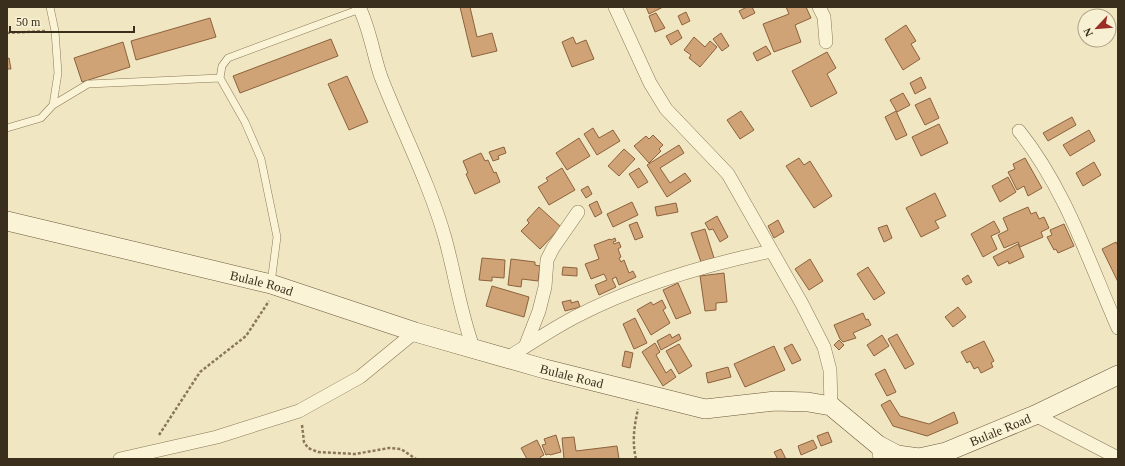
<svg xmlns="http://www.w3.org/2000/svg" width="1125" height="466" font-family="'Times New Roman',serif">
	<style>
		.building { fill: #d0a376; stroke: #8c623d }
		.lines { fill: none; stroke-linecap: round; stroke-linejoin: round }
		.lane-casing { stroke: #8b7758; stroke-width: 8 }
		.street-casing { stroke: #8b7758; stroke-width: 14 }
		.secondary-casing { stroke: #6d583b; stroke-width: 20 }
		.path { stroke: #8b7758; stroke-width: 2.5; stroke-dasharray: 3 2; stroke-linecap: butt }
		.lane { stroke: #faf3d6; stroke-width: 7 }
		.street { stroke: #faf3d6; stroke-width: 13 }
		.secondary { stroke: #faf3d6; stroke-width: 19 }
		.labels { text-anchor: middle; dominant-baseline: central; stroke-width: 4; stroke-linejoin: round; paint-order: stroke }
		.street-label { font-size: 13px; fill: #3a2e1d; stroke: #f7f0d2 }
	</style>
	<rect width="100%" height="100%" fill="#f0e6c2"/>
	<path class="building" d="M460,7H470L477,37L492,33L497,51L472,57Z
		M646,7H663L649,14Z
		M747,7H752L755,13L743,19L739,11Z
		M786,7H806L811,18L795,25L801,42L774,52L763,24L789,14Z
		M686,12L690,21L682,25L678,16Z
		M656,13L665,28L655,32L649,16Z
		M210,18L216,37L136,60L131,41Z
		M906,25L916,41L911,44L920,59L903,70L885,39Z
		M678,30L682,38L671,45L666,36Z
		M721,33L729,46L722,51L713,39Z
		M573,37L576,44L586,40L594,59L572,67L562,42Z
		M694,37L705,47L710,41L717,47L700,67L689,58L691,55L684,50Z
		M331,39L338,56L240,93L233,76Z
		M123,42L130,67L82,82L74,58Z
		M766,46L771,54L757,61L753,53Z
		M827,52L836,68L827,74L837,93L811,107L792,71Z
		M9,58L11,69H7V59Z
		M347,76L368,122L349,130L328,84Z
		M921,77L926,88L915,94L910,83Z
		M903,93L910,105L897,112L890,100Z
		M930,98L939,118L925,125L915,105Z
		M741,111L754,130L740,139L727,120Z
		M896,111L907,135L896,140L885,117Z
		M1072,117L1076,125L1048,141L1043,133Z
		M939,124L948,143L921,156L912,137Z
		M593,128L599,138L613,130L620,141L597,155L584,134Z
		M1089,130L1095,141L1070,156L1063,145Z
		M653,135L663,145L659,149L661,151L649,163L634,146L646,136L649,139Z
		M579,138L590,156L567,170L556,153Z
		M679,145L684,153L660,168L670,183L685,173L691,181L667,197L647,165Z
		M504,147L506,153L498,156L499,159L493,161L489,152Z
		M624,149L635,159L619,176L608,166Z
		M481,153L485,161L488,160L494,173L496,172L500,182L475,194L466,174L468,173L463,161Z
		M799,158L804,165L810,161L832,196L814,208L786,166Z
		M1025,158L1042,188L1028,196L1024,186L1017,190L1008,172L1015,169L1013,164Z
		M1094,162L1101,175L1083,186L1076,173Z
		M562,168L575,190L549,205L538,187L548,181L546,178Z
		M639,168L648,182L638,188L629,174Z
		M1008,177L1016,192L1000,202L992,186Z
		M588,186L592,194L586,198L581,190Z
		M935,193L946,216L935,221L939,228L921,237L906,208Z
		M597,201L602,213L595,217L589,205Z
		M632,202L638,215L613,227L607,214Z
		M676,203L678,212L657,216L655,207Z
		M539,207L561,227L540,249L521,231L529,223L527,220Z
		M1028,207L1031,214L1036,212L1039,219L1044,217L1049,228L1041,232L1043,237L1020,247L1018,242L1004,248L998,235L1008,230L1003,218Z
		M717,216L728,237L720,242L713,229L709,230L705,223Z
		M778,220L784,232L774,238L768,226Z
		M994,221L1000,232L991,236L997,249L983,257L971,234Z
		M637,222L643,237L635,240L629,225Z
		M1064,224L1074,246L1058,253L1056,249L1054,250L1047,237L1052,235L1050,230Z
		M887,225L892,238L884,242L878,228Z
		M705,229L714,258L701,262L691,233Z
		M615,238L616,241L613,242L614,244L619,242L621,247L618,249L621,257L619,258L621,262L624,260L629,273L633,271L636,277L619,285L616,277L612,279L616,287L599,295L595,285L607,280L604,274L591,279L585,264L599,259L594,245L610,239L611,240Z
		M1116,242L1118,246V282L1102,249Z
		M1018,244L1024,257L1009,264L1008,261L998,266L993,257Z
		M482,258L505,260L504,278L492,277V281L479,280Z
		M511,259L535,262V265L540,266L538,281L522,279L521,287L508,285Z
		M810,259L823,281L809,290L795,269Z
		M563,267L577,268V276L562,275Z
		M868,267L885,293L874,300L857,274Z
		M724,273L727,302L716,303V310L705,311L700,276Z
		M968,275L972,282L966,285L962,279Z
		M678,283L691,313L676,319L663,290Z
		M492,286L529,297L524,317L486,306Z
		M571,300V303L578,301L580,307L565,311L562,302Z
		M662,300L666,308L663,310L670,323L651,335L637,310L651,302L653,305Z
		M958,307L966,317L953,327L945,317Z
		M863,313L866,320L868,319L871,325L853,333L856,338L843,342L840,339L834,325Z
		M635,318L647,343L634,349L623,324Z
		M670,334L672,338L679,334L681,339L661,350L657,341Z
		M897,334L914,364L905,369L888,339Z
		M882,335L889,346L874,356L867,345Z
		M839,340L844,345L839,350L834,345Z
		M984,341L994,361L991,363L993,367L981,373L978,367L974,369L970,361L967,363L961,352Z
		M655,343L660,352L656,355L666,373L671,369L676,377L663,386L642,352Z
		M679,344L692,366L679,374L666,351Z
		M792,344L801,360L792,364L784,348Z
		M774,346L785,370L745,387L734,364Z
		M625,351L633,353L630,368L622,366Z
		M728,367L731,377L708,383L706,373Z
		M885,369L896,392L887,396L875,374Z
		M890,400L900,416L929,424L954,412L958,423L927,436L893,426L881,405Z
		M828,432L832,442L821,446L817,436Z
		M556,435L561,452L550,455L549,454L546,455L542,445L546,444L544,439Z
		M574,437L576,451L617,446L619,459H564L562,438Z
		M537,440L544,455L540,457L541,459H527L521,448Z
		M813,440L817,448L801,455L798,446Z
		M781,449L786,459H775L777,458L774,452Z"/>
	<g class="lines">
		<g class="lane-casing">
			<path id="lane" d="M53,105L88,84L220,78
				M7,128L41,118L53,105L58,73L55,31L50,7
				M271,283L277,237L261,159L245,122L220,78L222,66L228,58L360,9"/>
		</g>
		<g class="street-casing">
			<path id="street" d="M359,7C370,29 373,54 381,77C402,131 429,182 445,238C455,274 460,311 473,347
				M615,7L650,83L666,109L728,174L802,304L824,347L830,370L831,406
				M819,7L824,17L826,42
				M1019,131C1065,188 1089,262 1118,328
				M525,347L539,311L545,287L547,260L553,248L578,212
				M507,358C530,344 552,329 575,317C637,285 704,265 772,251
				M1035,415L1118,458
				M878,445L880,459
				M120,459L217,437L299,411L360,377L415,332"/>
		</g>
		<g class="secondary-casing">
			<g id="secondary">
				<path id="s1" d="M7,221L271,284L415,332L545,369L705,409L775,401L808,402L831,406L878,445L897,455L919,458L946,452L1035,415L1118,375"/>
			</g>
		</g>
		<path class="path" d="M7,33L45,31
			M302,425L304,442L308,448L318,452L355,454L389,448L401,449L416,459
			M159,435L200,372L246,336L269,301
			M636,459C632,442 634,427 638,409"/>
		<use href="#lane" class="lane"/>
		<use href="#street" class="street"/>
		<use href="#secondary" class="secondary"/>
	</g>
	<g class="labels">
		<g class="street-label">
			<text stroke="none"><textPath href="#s1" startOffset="262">Bulale Road</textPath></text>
			<text stroke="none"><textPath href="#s1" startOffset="586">Bulale Road</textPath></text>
			<text stroke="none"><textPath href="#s1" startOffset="1041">Bulale Road</textPath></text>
		</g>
	</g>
	<rect width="1125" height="466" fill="none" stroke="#3a2e1d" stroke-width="16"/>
	<g transform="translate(1097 28) rotate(244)"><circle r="19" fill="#f7f0d2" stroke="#aba28a"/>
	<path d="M0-3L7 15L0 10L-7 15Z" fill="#9d2e25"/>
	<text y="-6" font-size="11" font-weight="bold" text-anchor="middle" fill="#3a2e1d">N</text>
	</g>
	<path d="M10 26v6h124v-6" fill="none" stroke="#3a2e1d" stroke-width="2"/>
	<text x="16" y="26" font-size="12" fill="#3a2e1d" stroke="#f7f0d2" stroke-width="3" paint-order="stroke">50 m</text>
</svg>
